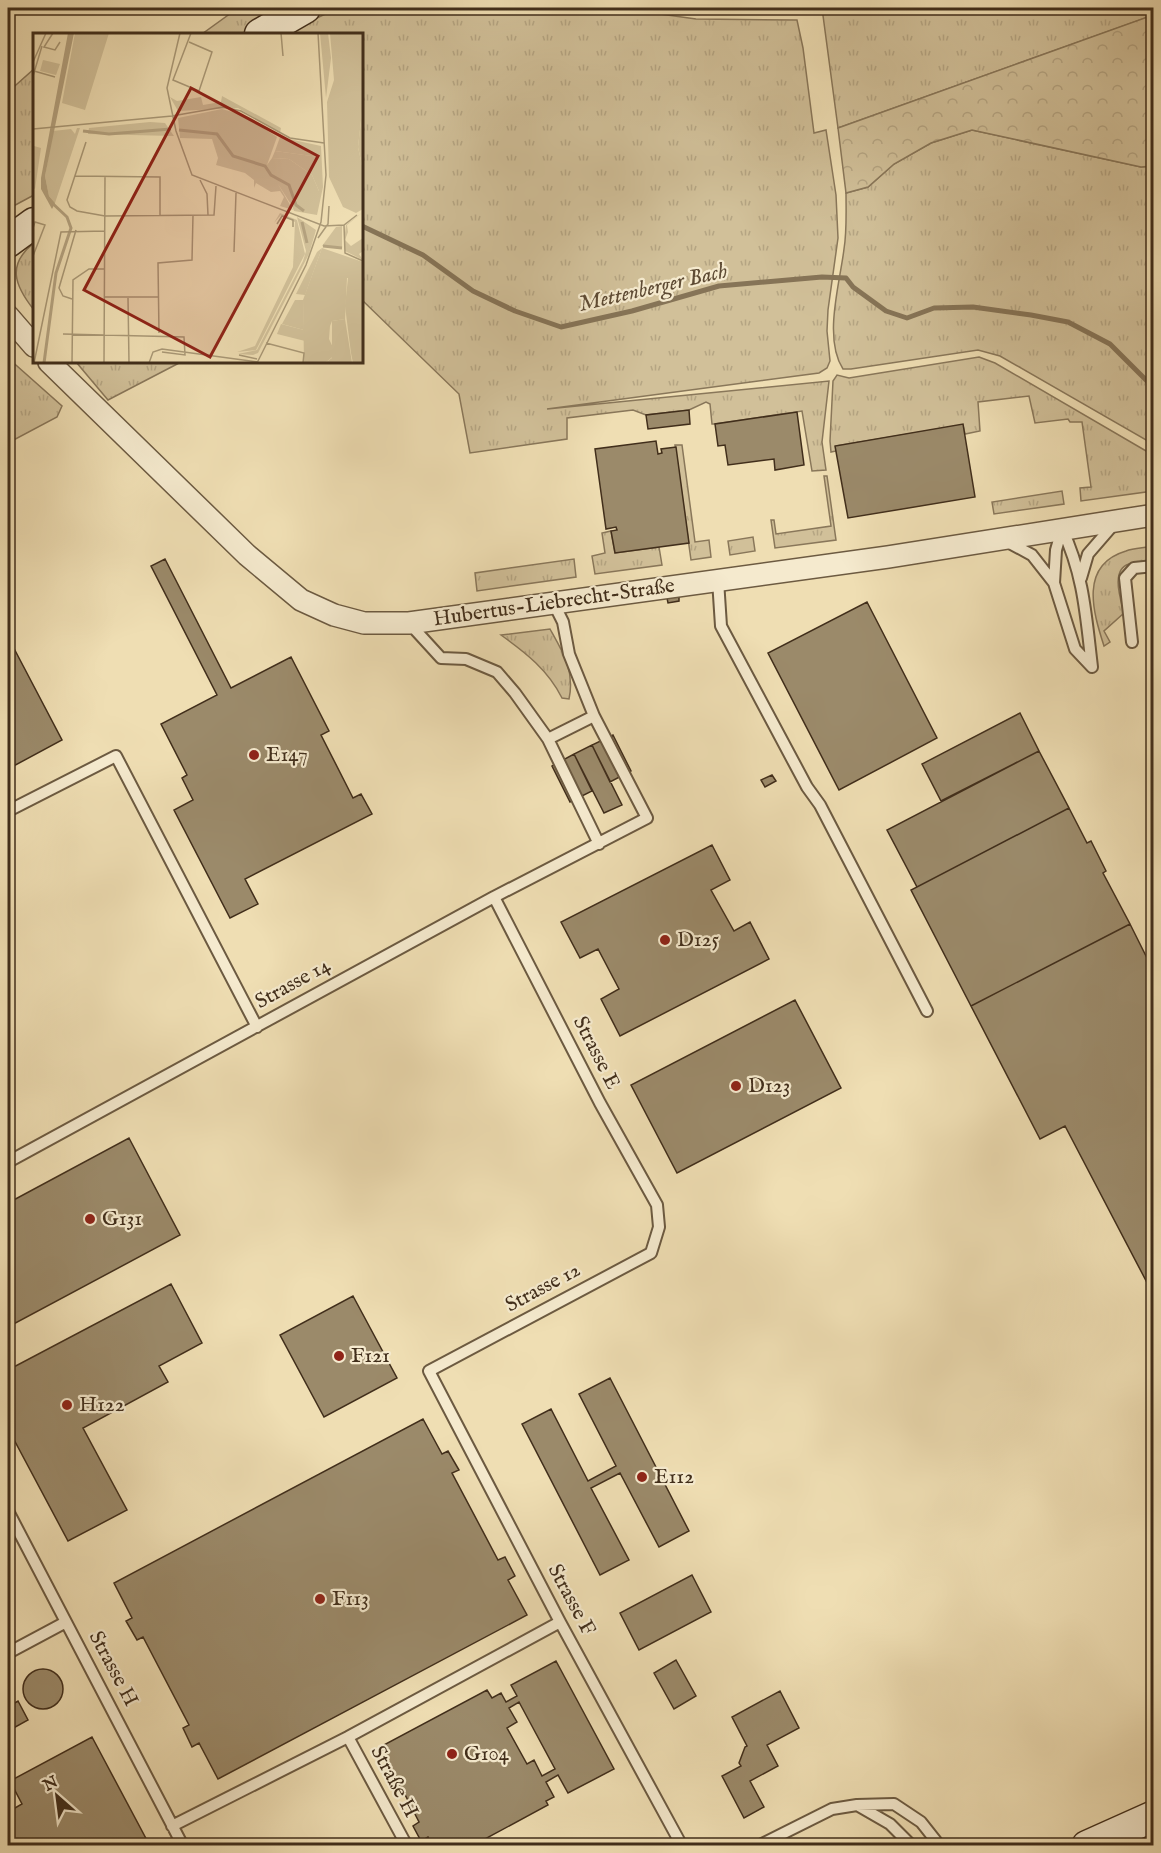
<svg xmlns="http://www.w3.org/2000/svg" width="1161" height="1853" font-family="'IM FELL English',serif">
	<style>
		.grass { fill: url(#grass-tufts); stroke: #89775a; stroke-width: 1.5 }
		.forest { fill: url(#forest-crowns); stroke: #89775a; stroke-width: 1.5 }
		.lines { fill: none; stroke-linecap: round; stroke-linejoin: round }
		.stream { stroke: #867457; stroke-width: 5 }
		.building { fill: #9b8a6a; stroke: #412e1b; stroke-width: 1.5; fill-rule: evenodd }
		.lane-casing { stroke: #6c5a41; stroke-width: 14 }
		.street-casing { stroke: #6c5a41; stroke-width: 24 }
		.secondary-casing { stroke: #412e1b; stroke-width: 33 }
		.lane { stroke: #f5eace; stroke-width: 10 }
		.street { stroke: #f5eace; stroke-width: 21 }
		.secondary { stroke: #f5eace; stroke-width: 30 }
		.poi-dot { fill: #8f2418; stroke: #f5eace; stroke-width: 2 }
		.labels { text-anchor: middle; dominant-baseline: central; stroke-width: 4.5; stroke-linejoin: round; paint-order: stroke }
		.street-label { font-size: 21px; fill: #412e1b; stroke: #f5eace }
		.poi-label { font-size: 21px; fill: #412e1b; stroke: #f5eace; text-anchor: start }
		.water-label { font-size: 22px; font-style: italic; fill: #5e4b34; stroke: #f5eace }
		.inset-river { fill: none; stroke: #b4a27f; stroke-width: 3 }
		.inset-road { fill: none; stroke: #a99876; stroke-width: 1.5 }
		.view { fill: #8f2418; fill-opacity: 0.15; stroke: #8f2418; stroke-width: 3 }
		.inset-edge { fill: none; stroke: #412e1b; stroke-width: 3 }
	</style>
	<defs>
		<pattern id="grass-tufts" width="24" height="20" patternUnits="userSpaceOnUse" patternTransform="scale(1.5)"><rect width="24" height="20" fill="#d1c099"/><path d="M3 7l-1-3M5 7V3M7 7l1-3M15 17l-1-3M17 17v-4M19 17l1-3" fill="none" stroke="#b5a583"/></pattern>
		<pattern id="forest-crowns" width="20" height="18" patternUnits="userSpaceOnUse" patternTransform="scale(1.5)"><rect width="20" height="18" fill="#d1c099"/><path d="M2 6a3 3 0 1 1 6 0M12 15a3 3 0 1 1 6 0" fill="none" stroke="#b5a583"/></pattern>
	</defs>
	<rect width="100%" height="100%" fill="#efdeb3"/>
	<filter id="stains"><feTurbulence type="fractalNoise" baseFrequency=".00333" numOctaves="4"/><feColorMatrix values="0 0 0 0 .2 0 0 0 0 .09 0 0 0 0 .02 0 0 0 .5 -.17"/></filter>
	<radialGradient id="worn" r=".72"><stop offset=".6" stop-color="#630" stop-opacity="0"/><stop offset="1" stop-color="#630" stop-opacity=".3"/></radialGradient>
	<path class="grass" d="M238,8H287L244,34H202Z
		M338,8H617L696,19L797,20L803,48L814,133L826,130L836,195L838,238L828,310L827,331L830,361L827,368L819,373L547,409L829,381L822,442L826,470L812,471L802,411L715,424H712L710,404L706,402L689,410L646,415L633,410L567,418V439L470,453L459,394L362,300V34H286L300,26Z
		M822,8H1153L1154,15L838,128Z
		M34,69V195L8,209V92Z
		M972,130L1141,167L1153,166V444L1000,356L978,350L851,369H843C823,338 840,283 844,249C847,231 846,211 846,193L868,187L894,164L931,143Z
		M34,243V310C15,286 6,265 34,243Z
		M979,357L995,363L1153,455V491L1081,501L1080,488L1091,487L1082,422H1070L1068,419L1035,423L1029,396L978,402L980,431L965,434L963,425L836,446V451L831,452L830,441L833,381L837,375L849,378Z
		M8,358L62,406L57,417L8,443Z
		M76,362H181L108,400Z
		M675,445H682L695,542L709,540L711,557L691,560Z
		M824,476H827L836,540L775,548L771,520H774L776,534L831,526Z
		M1062,491L1064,504L994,514L992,502Z
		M611,531L615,553L659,547L662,565L595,574L592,556L605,553L602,533Z
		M753,537L755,551L730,555L728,541Z
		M1153,546V561C1146,562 1137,562 1129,564C1110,570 1121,600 1124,613L1104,631L1110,642L1104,646C1093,612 1079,565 1126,551C1134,548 1145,548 1153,546Z
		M574,559L576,577L477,591L475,573Z
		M550,629C563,652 575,671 569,699L562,698C548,670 526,653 501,635Z"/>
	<path class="forest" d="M1153,15V166L1141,167L972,130L931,143L894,164L868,187L846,193L838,128Z"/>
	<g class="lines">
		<path class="stream" d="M362,226L423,255L473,291L515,311L561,327L632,311L719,286L822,277L846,278L853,287L886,311L907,318L934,308L973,307L1031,315L1068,322L1110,344L1154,388
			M8,373L9,372"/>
	</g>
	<path class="building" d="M689,410L690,424L648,429L646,415Z
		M797,412L804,465L775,470L774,459L728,465L725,445L718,446L715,424Z
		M963,424L975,497L848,518L835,446Z
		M656,441L658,454L662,453L661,449L676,447L689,543L615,553L611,531L617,530L616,527L606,529L595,449Z
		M165,559L231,688L291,657L329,731L321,735L353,798L361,794L372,814L245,879L258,904L230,918L174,810L193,800L182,778L187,775L161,724L217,695L151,566Z
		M679,596V601L668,603L667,598Z
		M867,602L937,738L839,790L768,653Z
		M8,637L62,740L8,769Z
		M1020,713L1039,751L941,801L922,764Z
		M613,735L631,771L610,782L592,745Z
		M592,745L622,805L604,813L574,754Z
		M1039,751L1069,808L917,887L887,830Z
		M574,754L592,791L570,802L552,766Z
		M772,775L776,781L765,787L761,780Z
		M1069,808L1087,843L1091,841L1106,871L1103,873L1130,924L971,1006L911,890Z
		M712,845L730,880L711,890L734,931L750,922L769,959L620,1036L601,999L619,989L598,949L580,958L561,922Z
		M1130,924L1152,968L1154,967V1296L1065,1126L1040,1139L971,1006Z
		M795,1000L841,1088L677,1173L631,1085Z
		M129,1138L180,1235L8,1327V1203Z
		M171,1284L202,1343L159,1366L168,1382L83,1428L127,1510L68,1541L12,1436L8,1438V1370Z
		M353,1296L397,1378L324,1417L280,1335Z
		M610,1378L689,1531L659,1547L620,1473L591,1488L629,1560L600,1575L522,1424L551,1409L588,1481L616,1466L579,1394Z
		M423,1419L442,1454L448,1451L459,1470L452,1473L498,1560L505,1557L515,1576L508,1580L527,1615L218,1779L199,1743L192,1747L183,1728L189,1725L143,1637L137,1640L126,1621L132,1618L114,1583Z
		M692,1575L711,1612L639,1650L620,1613Z
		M676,1660L696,1696L674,1709L654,1673Z
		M556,1661L614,1769L568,1793L558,1775L546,1782L554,1797L546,1801L548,1805L472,1846H427L431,1843L428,1837L421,1841L413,1826L419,1822L400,1785L393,1788L385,1773L392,1770L380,1747L487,1690L492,1698L501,1693L506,1702L517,1696L511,1685ZM519,1702L555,1769L542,1776L534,1760L527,1764L507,1728L517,1722L509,1708Z
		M23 1689a20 20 0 1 1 40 0a20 20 0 1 1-40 0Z
		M780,1691L799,1728L767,1745L778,1766L750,1781L764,1807L744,1818L722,1776L741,1766L739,1763L745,1747L747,1746L732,1717Z
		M18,1701L28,1720L10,1730L8,1726V1707Z
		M92,1737L150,1846H8V1812L22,1804L10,1781Z"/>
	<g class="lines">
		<g class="lane-casing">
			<path id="lane" d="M1062,529C1084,575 1086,617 1092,667
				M1006,541L1032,555L1054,583L1075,649L1092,667
				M1081,578L1088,554L1114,524
				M718,580L721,626L807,787L820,805L927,1011
				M1054,583L1056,550L1062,529
				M409,623L441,658L466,659L497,672L515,693L548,739L599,844
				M1132,642L1125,578L1134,568L1154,566
				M548,739L594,716
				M8,811L116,756L257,1027
				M494,897L600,1103L657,1205L659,1227L651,1253L429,1371L560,1622L682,1846
				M8,1162L494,897L647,818L594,716L569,654L563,622L553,602
				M8,1511L183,1846
				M8,1653L66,1622
				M348,1737L407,1846
				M857,1805L890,1824L912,1846
				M172,1826L348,1737L560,1622
				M758,1846L832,1809L857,1805L894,1804L921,1822L940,1846"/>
		</g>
		<g class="street-casing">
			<path id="street" d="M8,316L34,346
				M49,362L247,555L301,600L334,615L364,623H409L888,557L1154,515"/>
		</g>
		<g class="secondary-casing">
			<path id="secondary" d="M260,34L305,8
				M8,242L34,223
				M1087,1846L1154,1816"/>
		</g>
		<use href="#lane" class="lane"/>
		<use href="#street" class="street"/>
		<use href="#secondary" class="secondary"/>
	</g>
	<g class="poi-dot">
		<circle cx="254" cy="755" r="6"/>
		<circle cx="665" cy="940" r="6"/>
		<circle cx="736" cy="1086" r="6"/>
		<circle cx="90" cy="1219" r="6"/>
		<circle cx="339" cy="1356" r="6"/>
		<circle cx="67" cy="1405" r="6"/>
		<circle cx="642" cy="1477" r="6"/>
		<circle cx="320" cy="1599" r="6"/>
		<circle cx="452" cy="1754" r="6"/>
	</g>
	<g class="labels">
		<g class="street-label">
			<text transform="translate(554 603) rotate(-8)">Hubertus-Liebrecht-Straße</text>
			<text transform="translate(293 984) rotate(-29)">Strasse 14</text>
			<text transform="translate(596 1053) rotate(63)">Strasse E</text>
			<text transform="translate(543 1288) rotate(-28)">Strasse 12</text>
			<text transform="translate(571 1600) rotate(62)">Strasse F</text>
			<text transform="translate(113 1669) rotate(62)">Strasse H</text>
			<text transform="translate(394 1782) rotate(62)">Straße H</text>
		</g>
		<g class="poi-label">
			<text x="266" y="755">E147</text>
			<text x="677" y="940">D125</text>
			<text x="748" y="1086">D123</text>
			<text x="102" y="1219">G131</text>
			<text x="351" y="1356">F121</text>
			<text x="79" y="1405">H122</text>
			<text x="654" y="1477">E112</text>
			<text x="332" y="1599">F113</text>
			<text x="464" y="1754">G104</text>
		</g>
		<g class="water-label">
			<text transform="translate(653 288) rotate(-13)">Mettenberger Bach</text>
		</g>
	</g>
	<g transform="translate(33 33)">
		<rect width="330" height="330" fill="#efdeb3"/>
		<path d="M42,0H76L52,77L29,70ZM287,0H295L298,25L293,65ZM189,63L248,95L247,100L205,75L145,78L137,64L144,68L168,64L170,72L188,69ZM330,70V137L325,114ZM189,76L210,82L244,104L234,132L239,125L256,126L279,142L286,158V124L242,118L247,104L288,113L290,154L284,182L261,178L259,173L245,151L260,177L247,173L251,164L247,158L238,159L223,150L221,155V147L212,140L183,132L185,125L179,106L147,105L145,85ZM117,89L132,90L141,103L55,101L56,95ZM44,95H47L22,170L16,163L12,143L20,98L38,96L42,101ZM330,179L314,192L315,199L312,207L318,213L330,205V218L326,221L330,227L312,218L311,208L313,192ZM247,180L264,187L272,221L223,317L204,319L222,313L260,234L262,189L248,182L241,190ZM264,184L283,197L276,221L225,320L220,322L205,321L224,317L270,228L273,218ZM309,193V216L289,213L303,194ZM289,215L272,262L263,261L284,219ZM315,245H330V330H320L318,320L312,273ZM262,267H270L271,297L249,291ZM312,286L319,330H292L299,325V288Z" fill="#d1c099"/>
		<path d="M297,0H330V70L325,114L330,137V176L323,180L310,174L296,144L294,69L301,47ZM242,118L286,124V158L279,142L256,126L239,125ZM289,215L330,229V245H314L312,286L299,288L297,293L296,306L303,321L292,330H271L270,267Z" fill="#d1c099"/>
		<path d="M1,113L8,115L2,156L0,155Z" fill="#d1c099"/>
		<path d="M248,291L271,297L272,308L244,301Z" fill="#d1c099"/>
		<path d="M10,27L27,31L23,42L7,38Z" fill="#d1c099"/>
		<path d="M35,0H41L12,143L16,163L22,170L19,176L8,156V145Z" fill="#b4a27f"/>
		<path class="inset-river" d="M146,97L184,101L200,123L232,133L238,142L256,152L263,172L271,178M50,98L76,101L138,96M269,189L274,210M290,213L309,215M11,330L23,240L38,195L34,184L17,168"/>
		<path class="inset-road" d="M20,0L11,14L22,17L27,9M147,0L134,55L143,98L159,142L291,193L311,192L324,182M185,0H237M248,0L250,23M156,9L179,19L166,58L140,47L158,0M0,29L13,0M1,38L22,44M0,43L9,13M0,96L139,83L190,74L208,78L257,105L291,110M53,109L34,167L37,174L44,178L72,183L181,182L183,153M42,143L127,144V182M167,147L174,161L175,182M244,191L249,183L260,187V194M311,192L312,220L330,228M0,195L2,189L12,192L0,223M285,205L295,191L296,173M201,219L203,160M71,264H125M95,265L96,330M39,266L30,263L26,255L43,197M126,300L125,230L159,227L160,182M30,301L151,304L152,322L129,319M233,310L271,320L270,330M206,322L224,326M1,330L28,199L72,198M39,330L40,247L56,236H71M71,330L72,143M116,330L120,319L129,316L225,329M224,330L273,232L288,189L293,142L285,0"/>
		<path class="view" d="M158,55L285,123L177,324L51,257Z"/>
		<rect width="330" height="330" class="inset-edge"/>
	</g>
	<rect width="1161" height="1853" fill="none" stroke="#efdeb3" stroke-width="30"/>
	<rect x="9" y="9" width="1143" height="1835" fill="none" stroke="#412e1b" stroke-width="3"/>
	<rect x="15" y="15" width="1131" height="1823" fill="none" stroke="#412e1b" stroke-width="1.5"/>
	<g transform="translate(57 1796) rotate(332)" stroke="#f5eace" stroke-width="4.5" paint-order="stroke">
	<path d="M0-4.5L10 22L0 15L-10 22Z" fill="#412e1b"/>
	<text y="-9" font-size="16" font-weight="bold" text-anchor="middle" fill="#412e1b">N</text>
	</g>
	<rect width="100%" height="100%" filter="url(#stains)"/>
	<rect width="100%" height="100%" fill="url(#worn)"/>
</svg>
